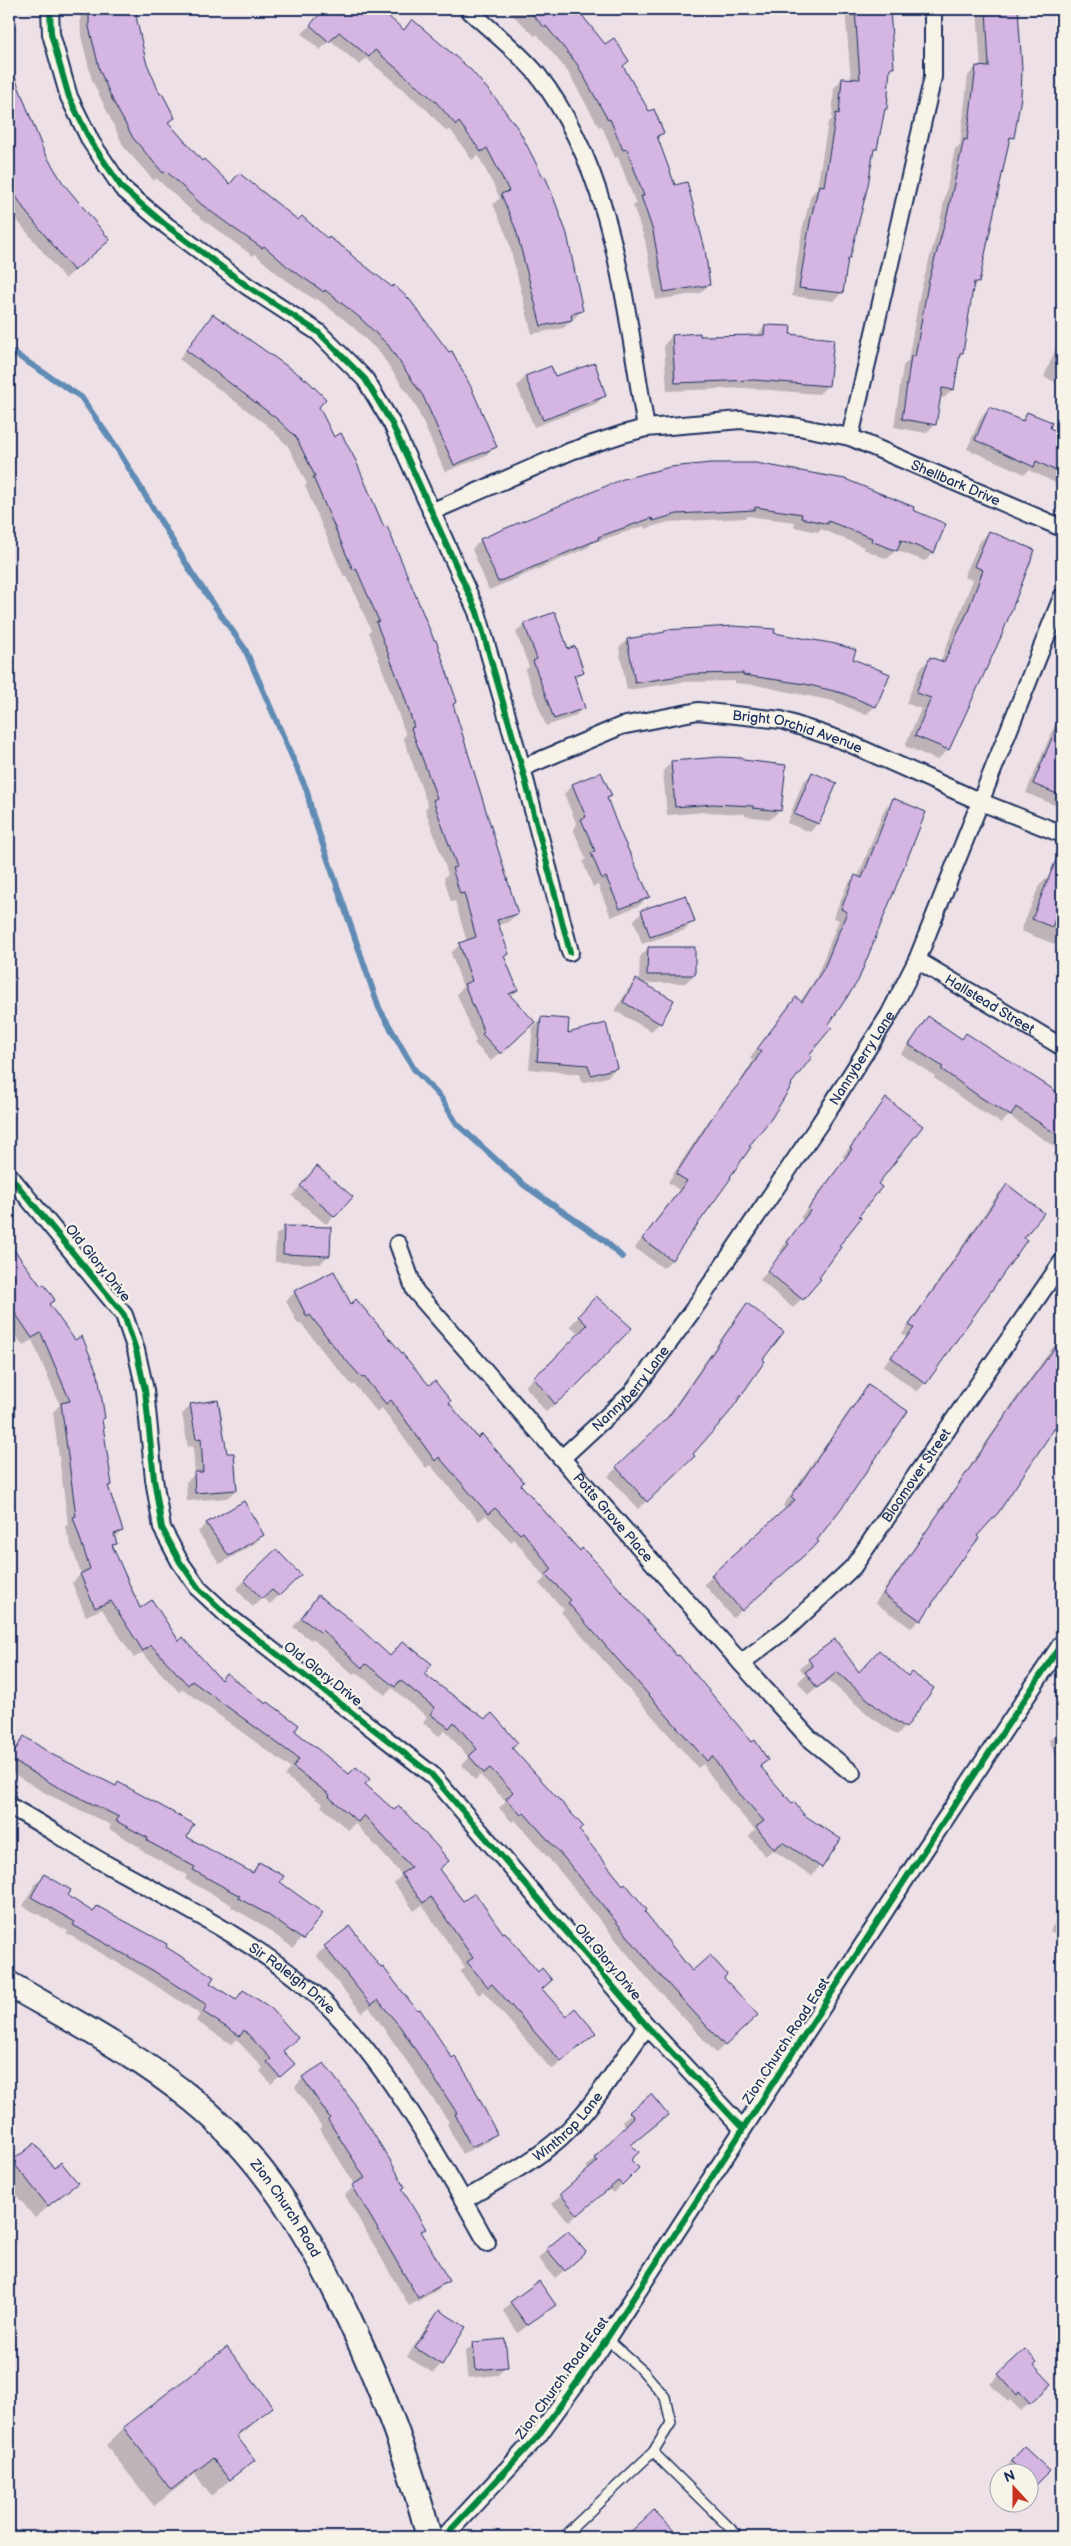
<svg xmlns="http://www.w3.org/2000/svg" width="1071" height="2546" font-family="'Balsamiq Sans',sans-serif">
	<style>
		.shadow { fill: #0003 }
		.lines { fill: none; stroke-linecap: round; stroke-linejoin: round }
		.stream { stroke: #618bb5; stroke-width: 6 }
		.building { fill: #d5b5e1; stroke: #1b2f5e }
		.lane-casing { stroke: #1b2f5e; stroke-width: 12 }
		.street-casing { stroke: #1b2f5e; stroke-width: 20 }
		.secondary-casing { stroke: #1b2f5e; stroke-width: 28 }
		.lane { stroke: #f7f3e8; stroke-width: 9 }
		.street { stroke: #f7f3e8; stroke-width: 16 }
		.secondary { stroke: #f7f3e8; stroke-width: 24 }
		.cycleway-casing { stroke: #f7f3e8; stroke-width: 9 }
		.cycleway { stroke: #00873e; stroke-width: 6 }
		.labels { text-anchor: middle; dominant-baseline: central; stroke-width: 4.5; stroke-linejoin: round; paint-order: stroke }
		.street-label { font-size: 14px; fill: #1b2f5e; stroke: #f7f3e8 }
	</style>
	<rect width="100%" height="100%" fill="#ede0e6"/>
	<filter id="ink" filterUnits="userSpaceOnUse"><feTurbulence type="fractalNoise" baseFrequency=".02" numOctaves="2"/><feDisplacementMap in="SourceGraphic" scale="10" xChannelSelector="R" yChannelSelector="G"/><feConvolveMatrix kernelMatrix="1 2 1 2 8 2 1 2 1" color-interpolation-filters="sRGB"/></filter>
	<g filter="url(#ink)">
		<path class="shadow" d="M80,9H135L136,21L145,61L160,96L173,118L168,123L202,162L229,184L239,175L298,221L348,255L495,447L487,455L445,472L415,404L380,353L351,325L316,298L315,300L279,275L255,254L253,256L224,235L193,212L156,178L154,181L124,147L92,80L81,36Z
			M325,9H362L369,15L378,9L403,30L412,21L470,71L582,311L563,328L532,334L508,239L493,204L500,198L478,155L472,160L450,129L447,132L427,110L366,58L360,65L330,40L320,50L302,34Z
			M506,9H575L622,67L648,113L663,133L657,139L709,285L700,293L656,300L645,240L633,206L636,204L618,157L615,158L602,126L599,127L568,72L537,34L535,36Z
			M845,9H889L893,67L889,71L886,108L883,111L876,149L872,152L846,260L842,292L834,301L792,296L802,231L811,195L817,188L828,123L832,119L834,88L842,79L851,80Z
			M977,9H1019L1020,14L1017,17L1013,137L1008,142L977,283L971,289L962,352L958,356L953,389L944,398L940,397L934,425L926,433L894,427L903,366L908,361L920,293L940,221L955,149L960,145L968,76L976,67L981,68Z
			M9,50L16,81L15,82L43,153L100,248L65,279L17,220L9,207Z
			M1062,307V325L1056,322Z
			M213,315L317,406L456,702L452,706L517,914L508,922L498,925L508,954L504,958L517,990L510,997L525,1030L491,1061L474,1043L476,1041L457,994L463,987L451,953L460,944L467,942L455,901L451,902L444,878L448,874L425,809L428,806L403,737L406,735L369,632L371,630L347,576L344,577L305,486L307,484L288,446L268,426L179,359Z
			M765,326L789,335L833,340L827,386L819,394L745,388L667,391L664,345L672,336H757Z
			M1062,334V385L1044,377Z
			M550,367L554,378L605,395L596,404L534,427L517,386L525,377Z
			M989,408L1020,421L1027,414L1062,435V486L1029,470L1025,474L967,449L981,417Z
			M623,480L911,511L933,553L925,561L896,550L887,559L863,549L864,547L821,529L818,532L794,527L795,522L747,516L745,518L668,522L644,529V526L592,543L589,547L489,590L472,549L481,540Z
			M989,532L999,636L948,750L937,760L905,746L921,709L906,703L920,669L930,658L940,662L973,580L964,577L979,543Z
			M525,624L567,650L582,671L574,680L583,708L575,716L546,726L525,670L529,667L516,632Z
			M733,627L773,634L852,660L875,706L866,715L833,701L756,685L735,683V681L683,682L627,690L619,648L627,640L663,633L665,631Z
			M1062,708V801L1057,806L1026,793Z
			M672,762L780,810L771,819L745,816V814L704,812L667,815L663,771Z
			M812,774L818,823L810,832L787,823L803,782Z
			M573,785L611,796L607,800L637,875L648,896L640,905L611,917L598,885L593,887L583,862L586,859L573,829L577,825L564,794Z
			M893,800L807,1055L672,1260L663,1268L635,1248L679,1190L668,1182L709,1120L735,1089L753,1061L750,1058L788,1007L797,999L800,1002L816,978L839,920L833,918L847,885L855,876L858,877L885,808Z
			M1051,874L1062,878V947L1021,931L1039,886Z
			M642,912L693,921L685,930L642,944L634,920Z
			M648,948L694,975L685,983H641L660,1023L651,1031L615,1011L628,989L636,980L639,982L640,957Z
			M542,1018L567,1035L616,1068L607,1077L582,1083L580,1074L529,1069L533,1027Z
			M928,1018L961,1040L966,1035L1062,1097V1162L1053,1156L1058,1149L1009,1116L1001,1123L971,1105L934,1078L935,1076L901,1054Z
			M886,1099L876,1184L817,1278L819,1279L793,1308L760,1280L782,1253L780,1251L803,1220L800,1218L845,1158L842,1157Z
			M309,1176L334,1216L326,1224L292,1196Z
			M1007,1186L1023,1239L1025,1241L925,1383L917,1392L883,1366L906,1337L902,1334L998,1194Z
			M285,1227L329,1255L320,1264L275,1262L276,1235Z
			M10,1247L41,1288L54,1300L48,1305L104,1418L101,1421L111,1485L108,1488L122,1531L114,1538L116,1543L112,1547L140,1610L220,1680L227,1674L297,1726L293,1732L363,1784L447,1861L438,1870L463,1902L566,2018L594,2033L552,2070L483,1991L479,1995L460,1972L465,1967L422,1905L414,1911L394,1883L402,1875L355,1823L348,1830L321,1806L323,1804L285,1776L291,1768L183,1689L179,1692L142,1653L134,1658L102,1609L86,1616L72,1583L81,1574L65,1527L68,1524L53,1412L60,1405L32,1340L23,1346L9,1325Z
			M295,1292L350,1306L448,1403L767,1760L759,1767L803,1816L839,1840L812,1876L773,1850L765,1856L749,1836L755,1830L722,1792L703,1764L698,1768L561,1612L564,1609L539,1584L545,1578L514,1539L511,1542L486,1515L479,1521L430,1465L426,1468L382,1408L377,1412L354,1384L353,1386L329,1359L301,1323L298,1324L286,1301Z
			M596,1298L571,1390L546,1412L525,1386L580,1334L570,1326Z
			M747,1305L691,1454L685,1465L638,1509L608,1476L662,1424L739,1313Z
			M1062,1335V1413L997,1512L976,1537L977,1538L955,1566L920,1620L911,1628L875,1603L940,1511L938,1510L953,1492L1011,1405Z
			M868,1387L816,1540L808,1550L733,1618L704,1584L787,1509L783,1506L860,1395Z
			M191,1405L226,1454L236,1490L227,1498L187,1501L186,1482L195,1474L193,1446L188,1447L182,1414Z
			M243,1502L263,1535L254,1544L220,1564L198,1532L206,1524Z
			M276,1551L299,1575L270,1604L263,1597L253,1607L236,1589Z
			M9,1571H13L9,1593Z
			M318,1597L389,1657L423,1674L511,1749L692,1973L722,1978L748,2024L716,2053L648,1979L558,1869L515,1820L512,1822L499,1808L506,1801L480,1775L475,1780L462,1765L469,1758L445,1730L439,1736L423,1723L427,1717L392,1688L385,1695L356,1672L353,1675L312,1638L311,1640L293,1627Z
			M835,1641L859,1674L905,1727L897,1735L871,1717L828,1680L808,1695L798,1682L805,1675L800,1668Z
			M1062,1729V1758L1058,1760L1049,1740Z
			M24,1738L50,1755L115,1787L118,1784L186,1838L250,1873L259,1864L279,1882L321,1914L293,1948L259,1923L231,1907L232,1905L185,1879L187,1875L139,1849L140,1847L109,1829L111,1825L47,1794L9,1771V1757Z
			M9,1856L15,1859L9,1872Z
			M9,1873L17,1878L9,1894Z
			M44,1876L66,1896L92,1912L97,1907L164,1947L234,2001L243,1992L282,2051L284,2072L271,2084L260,2071L263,2068L236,2039L231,2044L196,2021L200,2014L144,1978L66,1933L68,1931L23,1906L35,1884Z
			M1062,1909V1938L1050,1931Z
			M350,1928L496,2133L487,2142L462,2154L447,2124L449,2122L369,2007L362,2013L316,1955Z
			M1062,1970V1981L1057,1978Z
			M303,2078L401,2190L424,2229L420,2232L447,2281L439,2289L409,2306L345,2195L355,2185L320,2129L322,2127L295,2087Z
			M651,2096L630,2145V2160L638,2168L613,2193L608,2188L569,2222L552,2204L590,2170L586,2167L626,2127L622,2121Z
			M13,2162L54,2169L76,2183L35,2218L9,2186V2166Z
			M568,2232L576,2260L555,2278L538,2258Z
			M511,2303L554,2305L518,2333L503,2311Z
			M439,2312L441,2364L433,2373L407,2357L431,2320Z
			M474,2344L506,2366L498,2375L468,2378L465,2352Z
			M227,2348L272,2407L236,2438L253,2460L211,2496L195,2474L154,2506L106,2445L124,2428Z
			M1025,2351L1041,2393L1021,2411L1010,2400L1008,2402L990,2384Z
			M1024,2449L1048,2471L1028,2491V2474H1007L1003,2470Z
			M654,2512L678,2537H627Z"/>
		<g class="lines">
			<path class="stream" d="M9,350L81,397L118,450L193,575L245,649L307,791L312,813L379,1008L414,1069L441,1098L457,1124L524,1185L604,1240L622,1257"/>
		</g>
		<path class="building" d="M89,9H136L137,21L146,61L160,94L162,93L175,118L168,122L202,161L204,159L230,184L239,173L298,220L302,216L328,239L329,237L351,253L350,254L392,287L394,285L410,300L449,352L452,351L471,387L497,447L454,465L423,396L388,345L359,317L325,290L324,292L288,267L264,246L262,248L232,227L201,204L166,171L163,173L133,138L113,101L100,71L89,27Z
			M324,9H380L404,30L412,19L471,70L496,99L519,130L543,177L545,176L554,199L567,234L583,311L571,314L572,320L541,326L516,230L501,194L509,191L487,148L481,152L459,122L456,125L436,102L375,50L369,57L339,32L329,42L310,25Z
			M527,9H577L605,44L614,38L629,61L623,66L649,111L654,109L664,133L657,136L675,185L687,182L705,249L710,285L664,292L653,231L641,196H644L627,149L623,150L610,119L608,120L577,64L546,26L545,28Z
			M855,9H890L894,68H890L887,109H885L877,149H874L868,185L850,258H848L843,293L799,288L810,222L819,185L824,186L836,113L839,114L842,78L860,79Z
			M986,9H1018L1022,69L1021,97L1014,138L1010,137L979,283L974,282L963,353H960L954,390L942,388L936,425L902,419L911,356L915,357L928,284L948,211L964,139L967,140L976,66L989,67Z
			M11,67L44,152L63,183L110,240L74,271L26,212L9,185V68Z
			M213,314L308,381L326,399L319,407L334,437L341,433L355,459L384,527L387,526L434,640H436L457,702L453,704L518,914L497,920L509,954L504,956L518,990L509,994L535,1022L501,1054L482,1034L484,1032L464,984L472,981L459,943L476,937L464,893L460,894L452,868L457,867L433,800L437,798L411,728L414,727L403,692L376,622L379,621L356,568L353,570L313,477L315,476L296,437L276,418L186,350Z
			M765,325L791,326L790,334L834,339L829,386L754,380L675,383L672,335L700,333V336L764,335Z
			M595,363L606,396L543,420L525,376L551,366L555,376Z
			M989,407L1023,421L1027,412L1052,422L1050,428L1062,434V474L1036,461L1034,467L975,440Z
			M711,463H756L845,479L914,507L913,510L946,524L934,553L901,540L897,551L871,541L872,538L828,521V524L801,518L802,514L755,507V510L677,514L653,521L652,518L598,537L599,539L498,582L480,539L623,479L670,467Z
			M989,531L1035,550L1001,637L949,750L915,736L931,698L916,693L930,657L944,662L967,613L983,570L974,566Z
			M555,612L568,649L575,646L584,672L574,675L585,708L554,719L533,661L537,659L524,623Z
			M733,626L775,629L774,633L836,644L856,650L853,659L890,674L876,707L842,693L805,684L743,675V673L692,674L635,683L627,639L665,632V630Z
			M1061,716L1062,717V796L1033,784Z
			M719,757L743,758V760L786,765L781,811L753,808V806L713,804L675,807L671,761Z
			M601,772L612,796L607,798L620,832L650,897L620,909L606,877L602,879L591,853L595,851L581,819L586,817L572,784Z
			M812,772L837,783L819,824L794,814Z
			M893,798L926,812L858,981L829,1024L832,1027L809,1055L812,1057L791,1084L792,1085L771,1119L749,1146L751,1147L730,1177L731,1178L672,1260L642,1239L687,1181L676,1174L717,1110L743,1079L761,1052L757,1049L796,997L802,1002L824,968L847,912L841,909L855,875L862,878Z
			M1062,845V901L1052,927L1032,919Z
			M686,895L695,922L650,937L641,910Z
			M648,947H695V975H647Z
			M636,979L674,1000L661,1024L623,1002Z
			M928,1016L962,1039L966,1033L1062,1095V1138L1016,1107L1011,1116L980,1097L941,1069L943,1067L909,1045Z
			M541,1017L569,1019L568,1033L606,1023L617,1068L591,1075L588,1065L537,1061Z
			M886,1098L923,1126L878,1184L882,1187L859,1216L861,1218L839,1246L841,1247L819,1278L821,1279L803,1300L767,1271L789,1244L787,1242L810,1211L808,1209L852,1149L850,1148Z
			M317,1166L353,1197L335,1217L300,1186Z
			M1007,1184L1044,1213L1024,1238L1027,1240L926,1384L891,1357L914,1328L909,1325Z
			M284,1226L331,1227L330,1256L283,1254Z
			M9,1243L41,1286L44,1284L55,1300L49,1304L75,1340L82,1336L98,1375L105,1418L102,1419L112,1485L108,1486L123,1531L114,1534L117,1544L112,1545L140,1608L152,1600L179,1641L183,1637L221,1680L226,1673L266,1704L268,1702L299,1725L295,1731L349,1774L356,1767L370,1779L365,1784L394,1810L399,1806L437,1846L449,1861L439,1869L463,1901L475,1893L503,1933L505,1932L538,1972L542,1968L552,1980L542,1989L566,2016L575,2008L596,2033L561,2062L492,1984L488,1987L467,1962L473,1958L431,1897L423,1903L401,1874L411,1867L364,1815L358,1822L329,1797L330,1795L293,1767L299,1759L192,1681L188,1685L151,1645L143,1651L111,1601L95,1608L80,1574L90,1569L73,1517L76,1516L61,1403L70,1401L41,1333L32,1338L9,1304Z
			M334,1271L351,1304L356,1299L429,1385L435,1381L451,1401L449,1403L478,1438L482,1434L524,1482L521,1485L580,1551L582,1548L597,1563L677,1656L679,1655L752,1742L755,1740L768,1760L760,1766L792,1803L794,1802L804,1815L841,1839L822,1868L783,1842L774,1849L756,1827L764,1821L730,1783L712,1756L707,1761L568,1603L571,1600L546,1575L552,1569L523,1532L520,1534L495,1508L488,1514L439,1457L435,1461L391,1400L386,1404L364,1377L362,1378L337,1350L310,1315L307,1317L294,1291Z
			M596,1296L632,1328L572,1390L555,1404L533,1377L549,1364L587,1325L578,1316Z
			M747,1303L784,1332L763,1359L765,1361L729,1413L693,1454L695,1456L647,1502L616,1467L669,1416Z
			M1062,1338V1417L998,1513L977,1536L979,1538L962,1560L961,1559L921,1621L883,1594L1020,1395Z
			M868,1385L908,1411L846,1502L817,1540L819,1542L742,1611L711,1575L795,1500L791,1497Z
			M218,1400L227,1453H234L237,1490L195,1493L194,1472H203L201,1438L196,1439L190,1404Z
			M244,1501L264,1535L229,1556L206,1523Z
			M276,1549L301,1575L279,1596L272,1590L262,1599L244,1580Z
			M318,1595L351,1620L390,1656L403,1641L432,1664L424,1674L485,1719L492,1713L518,1743L512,1748L583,1826L579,1830L623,1885L625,1883L647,1910L645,1912L692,1971L710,1955L727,1974L724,1978L758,2015L725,2046L656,1971L566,1860L524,1813L521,1815L506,1799L513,1792L490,1768L484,1773L469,1756L477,1749L454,1722L449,1728L430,1714L435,1708L400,1680L395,1687L366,1664L362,1668L322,1630L320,1632L301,1618Z
			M835,1639L859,1672L879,1650L908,1676L911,1672L934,1688L906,1728L879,1709L837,1672L817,1688L805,1672L813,1666L808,1659Z
			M24,1736L51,1754L116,1786L118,1782L194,1824L187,1837L253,1873L259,1862L284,1876L280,1882L323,1913L303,1940L267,1914L238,1898L240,1896L193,1870L195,1867L147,1841L148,1838L116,1821L119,1817L56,1786L10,1759Z
			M44,1874L71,1890L68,1896L93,1912L97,1906L167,1944L166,1947L214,1977L210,1983L236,2000L243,1990L271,2008L298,2038L283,2051L295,2064L280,2077L267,2062L271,2059L244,2030L240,2036L203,2012L207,2005L152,1970L73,1925L75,1922L31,1897Z
			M350,1926L381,1968L383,1967L417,2010L420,2009L452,2058L455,2056L470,2080L497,2134L471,2147L455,2114L457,2113L401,2028L378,2000L371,2005L324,1946Z
			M324,2063L354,2103L390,2160L405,2187L402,2189L426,2229L421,2231L449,2281L418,2298L352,2185L365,2178L328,2120L330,2118L302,2077Z
			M651,2094L668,2115L631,2145L639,2152L631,2160L639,2168L622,2185L618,2181L578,2215L560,2194L598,2161L594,2158L634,2117L629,2112Z
			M35,2143L54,2168L61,2162L78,2183L48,2206L12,2161Z
			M568,2231L586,2252L565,2271L546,2249Z
			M539,2281L556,2305L527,2325L510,2302Z
			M439,2310L466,2327L442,2365L415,2348Z
			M505,2339L508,2367L476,2370L473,2342Z
			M227,2347L273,2407L236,2435L255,2460L229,2480L213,2458L171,2490L123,2427Z
			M1025,2349L1037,2362L1034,2365L1052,2384L1030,2404L1019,2392L1017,2395L998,2374Z
			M1024,2447L1050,2471L1036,2485L1028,2478V2474H1024L1011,2461Z
			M654,2510L680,2537H625Z"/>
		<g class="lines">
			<g class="lane-casing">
				<path id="lane" d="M653,2452L739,2537
					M568,2532L653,2452L671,2423L665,2397L643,2371L607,2339"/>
			</g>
			<g class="street-casing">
				<g id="street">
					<path d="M50,9L51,34L69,97L91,142L122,188L167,226L247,286L318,332L365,379L392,424L477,612L522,768L570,952"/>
					<path d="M468,9C489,29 518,51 537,74C615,173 625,308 646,428"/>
					<path d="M850,437L933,77V9"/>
					<path id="s1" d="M431,512L571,451L623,434L646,428L741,420L799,427L850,437L1062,528"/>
					<path id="s2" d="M522,768L621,726L698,711L781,720L844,741L981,802L1062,834"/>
					<path id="s3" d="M917,960L1062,1047"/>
					<path d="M9,1175L124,1315L136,1350L145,1390L154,1479L162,1528L180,1562L199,1589L228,1616L431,1774L647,2026L743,2129"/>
					<path id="s4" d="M398,1244L415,1291L741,1663L809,1738L852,1773"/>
					<path id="s5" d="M562,1458L632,1393L693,1310L820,1123L889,1015L917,960L1062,597"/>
					<path id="s6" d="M741,1663L790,1626L853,1567L1062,1262"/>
					<path id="s7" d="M9,1806C42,1823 73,1846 106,1864C176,1903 253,1940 314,1993C383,2054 443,2163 487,2243"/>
					<path id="s8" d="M464,2200C496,2181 532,2163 560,2138C595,2106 619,2063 647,2026"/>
					<path d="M444,2537L538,2436L593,2360L916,1863L1062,1643"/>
				</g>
			</g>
			<g class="secondary-casing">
				<g id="secondary">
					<path id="s9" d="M9,1984C71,2020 138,2055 194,2101C266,2160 311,2238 350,2321C383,2391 410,2463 429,2537"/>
				</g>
			</g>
			<use href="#lane" class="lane"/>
			<use href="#street" class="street"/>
			<use href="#secondary" class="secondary"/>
			<g class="cycleway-casing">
				<path id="cycleway" d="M50,9L51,34L69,97L91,142L122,188L167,226L247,286L318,332L365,379L392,424L477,612L522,768L570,952
					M9,1175L124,1315L136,1350L145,1390L154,1479L162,1528L180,1562L199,1589L228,1616L431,1774L647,2026L743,2129
					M444,2537L538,2436L593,2360L916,1863L1062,1643"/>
			</g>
			<use href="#cycleway" class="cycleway"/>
		</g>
	</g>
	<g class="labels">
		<g class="street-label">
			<text stroke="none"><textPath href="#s1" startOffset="552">Shellbark Drive</textPath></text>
			<text stroke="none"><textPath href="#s2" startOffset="288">Bright Orchid Avenue</textPath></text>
			<text stroke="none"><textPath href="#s3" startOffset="85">Hallstead Street</textPath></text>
			<text stroke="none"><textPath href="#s5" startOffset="502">Nannyberry Lane</textPath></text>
			<text transform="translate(98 1263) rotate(51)">Old Glory Drive</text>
			<text stroke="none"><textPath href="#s5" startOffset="98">Nannyberry Lane</textPath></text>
			<text stroke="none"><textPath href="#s6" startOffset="259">Bloomover Street</textPath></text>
			<text stroke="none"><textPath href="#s4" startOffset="351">Potts Grove Place</textPath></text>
			<text transform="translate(323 1674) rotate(38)">Old Glory Drive</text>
			<text transform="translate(608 1962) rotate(50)">Old Glory Drive</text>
			<text stroke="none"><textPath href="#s7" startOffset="332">Sir Raleigh Drive</textPath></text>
			<text transform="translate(786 2041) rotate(-57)">Zion Church Road East</text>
			<text stroke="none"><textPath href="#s8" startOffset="128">Winthrop Lane</textPath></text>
			<text stroke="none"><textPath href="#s9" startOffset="361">Zion Church Road</textPath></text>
			<text transform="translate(562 2378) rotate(-54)">Zion Church Road East</text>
		</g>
	</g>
	<rect width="1071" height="2546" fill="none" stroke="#f7f3e8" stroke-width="30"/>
	<rect x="15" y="15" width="1041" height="2516" fill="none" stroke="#1b2f5e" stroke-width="2" filter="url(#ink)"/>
	<g transform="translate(1014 2488) rotate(339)"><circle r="24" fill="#f7f3e8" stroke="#9fa5b1"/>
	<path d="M0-4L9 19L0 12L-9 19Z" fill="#c8321e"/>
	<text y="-8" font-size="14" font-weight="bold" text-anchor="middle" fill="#1b2f5e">N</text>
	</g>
</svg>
